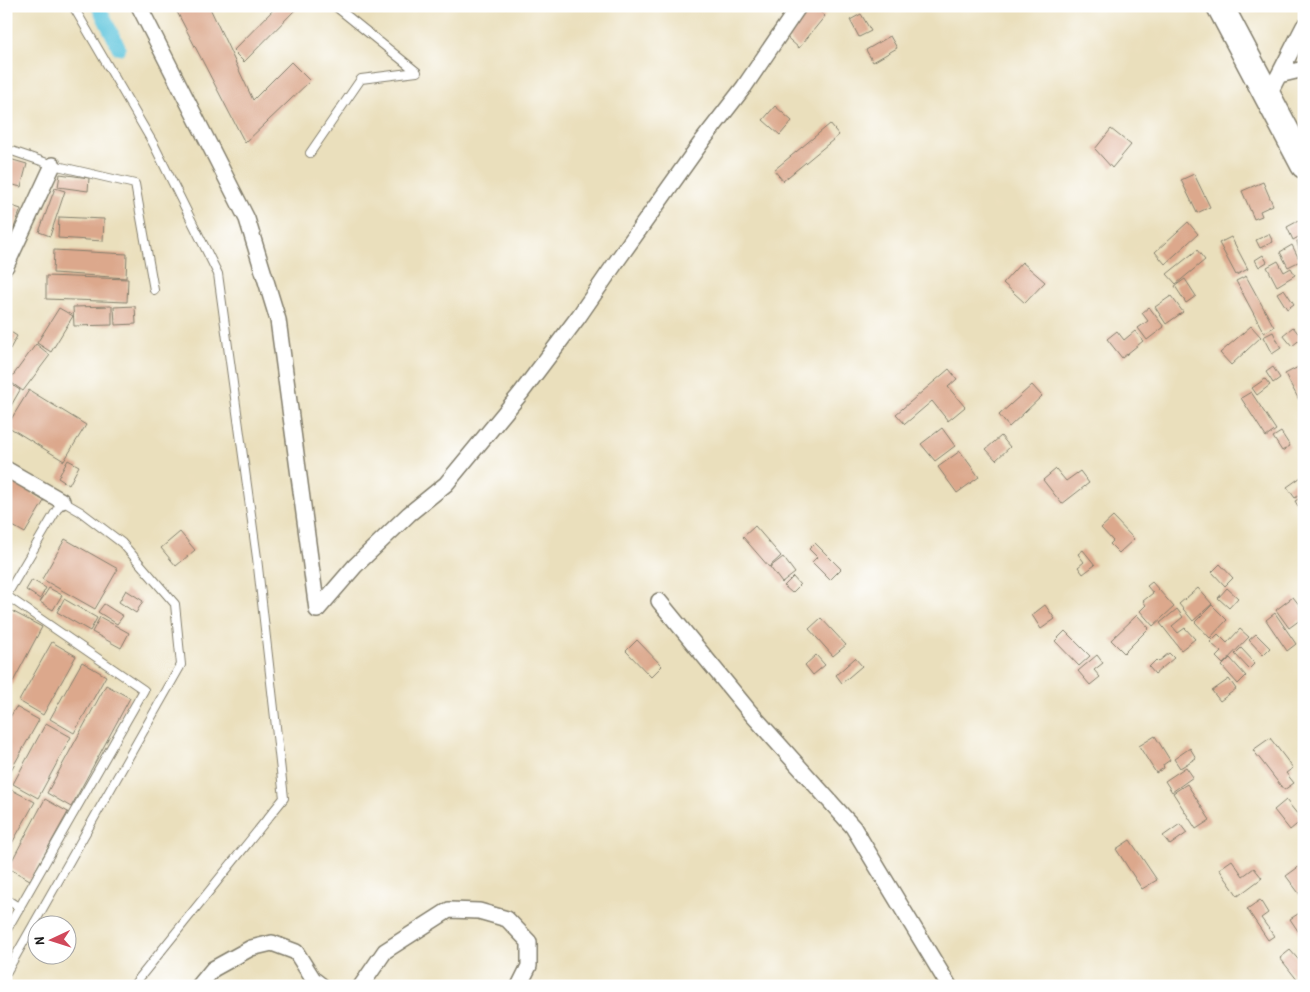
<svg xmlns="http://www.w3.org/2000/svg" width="1310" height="992" font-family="'Patrick Hand',sans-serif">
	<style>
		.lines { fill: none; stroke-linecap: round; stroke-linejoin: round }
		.canal { stroke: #60c6dd; stroke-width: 14 }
		.building { fill: #dca88c }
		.lane-casing { stroke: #837e6c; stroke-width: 10 }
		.street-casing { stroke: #837e6c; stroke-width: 18 }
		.highway-casing { stroke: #837e6c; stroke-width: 29 }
		.lane { stroke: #fff; stroke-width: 8 }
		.street { stroke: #fff; stroke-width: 15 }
		.highway { stroke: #fff; stroke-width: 26 }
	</style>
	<rect width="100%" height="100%" fill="#fff"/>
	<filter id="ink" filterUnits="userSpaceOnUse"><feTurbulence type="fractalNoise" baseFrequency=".02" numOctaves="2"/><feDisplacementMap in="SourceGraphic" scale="10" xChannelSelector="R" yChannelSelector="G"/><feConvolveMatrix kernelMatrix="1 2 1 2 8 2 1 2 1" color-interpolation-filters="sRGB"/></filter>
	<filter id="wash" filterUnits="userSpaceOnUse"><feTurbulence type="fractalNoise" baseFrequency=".0096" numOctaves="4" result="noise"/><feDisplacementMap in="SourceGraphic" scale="20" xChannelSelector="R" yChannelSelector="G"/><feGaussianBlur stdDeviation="1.12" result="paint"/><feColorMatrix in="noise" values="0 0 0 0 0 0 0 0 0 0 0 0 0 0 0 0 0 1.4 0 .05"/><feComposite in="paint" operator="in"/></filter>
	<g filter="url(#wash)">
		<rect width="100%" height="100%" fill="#eadfbc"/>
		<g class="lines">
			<path class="canal" d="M98,6L119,48"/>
		</g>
		<g id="blocks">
			<path class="building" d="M174,6H209L253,100L291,62L310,81L245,143Z
				M277,6H293L296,9L244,62L233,51Z
				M804,6H814L825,16L799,48L782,33Z
				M861,14L871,31L859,37L850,20Z
				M890,36L897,48L873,62L866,50Z
				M775,106L792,121L780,135L763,120Z
				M830,124L839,135L783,181L774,170Z
				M1111,129L1131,145L1112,168L1095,149Z
				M6,158L27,164L21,187L6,183Z
				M60,174L89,178L88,191L58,187Z
				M1194,174L1210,207L1197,213L1181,180Z
				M1263,182L1273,205L1260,211L1262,216L1254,219L1242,191Z
				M55,188L65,191L50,236L39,232Z
				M6,204L21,209L11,236L6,235Z
				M59,217L104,219L103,241L58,238Z
				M1302,219L1304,223V234L1293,240L1287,227Z
				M1188,222L1198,234L1165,264L1155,252Z
				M1269,234L1273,242L1260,248L1256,240Z
				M1231,237L1248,269L1236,275L1219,243Z
				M1304,240V259H1301L1297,241Z
				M1292,245L1300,261L1288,267L1280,252Z
				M54,250L127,254L126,278L53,273Z
				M1197,250L1205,260L1176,284L1167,274Z
				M1263,255L1267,262L1259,267L1255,260Z
				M1278,261L1284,272L1291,268L1295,275L1277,286L1267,267Z
				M1022,262L1045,282L1025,303L1003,283Z
				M46,276L128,279L127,302L46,299Z
				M1246,276L1274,327L1264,333L1236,281Z
				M1185,279L1196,296L1186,303L1175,286Z
				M1284,289L1294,304L1287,309L1277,293Z
				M1171,296L1183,312L1166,324L1155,307Z
				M112,306V325L74,326L73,307Z
				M135,306L136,324L115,325L114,307Z
				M1149,307L1164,327L1147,340L1138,328L1148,321L1142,313Z
				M59,308L73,316L51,352L37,343Z
				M1251,326L1261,337L1231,365L1220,353Z
				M1293,327L1302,338L1292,346L1283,335Z
				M6,329L17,336L10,349L6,346Z
				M1117,331L1124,340L1135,331L1143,341L1122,358L1107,339Z
				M1273,332L1281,348L1272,354L1263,337Z
				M36,344L50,355L23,391L9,381Z
				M1304,364V409L1285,374Z
				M1273,367L1280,378L1273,383L1266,372Z
				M949,369L957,379L948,387L965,407L948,421L932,401L905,424L896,414Z
				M1265,379L1270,385L1257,395L1252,388Z
				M7,382L20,390L8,411L6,410Z
				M1032,385L1042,396L1009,427L999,415Z
				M29,390L86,425L64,461L7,426Z
				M1251,392L1276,430L1266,437L1241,398Z
				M942,428L955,446L935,461L921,444Z
				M1281,432L1290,446L1282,451L1273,437Z
				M1001,436L1010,447L996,460L986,449Z
				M960,451L979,477L957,493L938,467Z
				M68,460L79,466L69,485L58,478Z
				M6,469L35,486L31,493L44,501L25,533L6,522Z
				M1056,469L1066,481L1080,471L1089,483L1062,504L1043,480Z
				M1304,475V492L1295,498L1287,487Z
				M1304,496V516L1295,501Z
				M1113,517L1134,539L1119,553L1110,544L1113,541L1101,528Z
				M755,526L781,556L769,567L743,537Z
				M180,532L195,550L176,566L161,548Z
				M65,539L118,569L95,609L42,579Z
				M815,543L841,569L830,580L812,562L817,557L809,549Z
				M1083,550L1095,565L1083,574L1078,567L1084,562L1078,554Z
				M783,557L795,573L782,583L770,567Z
				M1220,564L1233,578L1225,586L1212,572Z
				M793,577L800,585L792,593L784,586Z
				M32,580L46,588L40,599L26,590Z
				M1152,582L1174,607L1153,626L1140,611L1146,605L1143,601L1153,593L1147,586Z
				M49,588L62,595L53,610L40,602Z
				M1198,588L1212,604L1193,621L1179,604Z
				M1227,588L1238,598L1229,608L1218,598Z
				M126,590L143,601L136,613L119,602Z
				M1293,597L1304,611V626L1300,620L1289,628L1276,610Z
				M64,599L97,618L90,631L57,612Z
				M104,604L123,616L117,624L98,612Z
				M1045,605L1055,619L1041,629L1032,615Z
				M1212,605L1227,620L1210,638L1195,622Z
				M6,608L42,627L6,695V641L9,636L6,635Z
				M1177,609L1183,617L1172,626L1178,633L1185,628L1195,639L1181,650L1160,623Z
				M1275,613L1296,644L1287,651L1266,620Z
				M1137,615L1149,628L1124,653L1111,640Z
				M100,617L129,633L121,648L92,632Z
				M821,618L846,645L833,656L809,629Z
				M1240,629L1249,637L1223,664L1216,657L1221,652L1210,642L1218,634L1227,643Z
				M1065,631L1090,656L1079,666L1055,641Z
				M1256,634L1270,648L1263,655L1249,640Z
				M637,640L662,666L651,677L626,651Z
				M52,642L76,656L43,715L19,701Z
				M1241,648L1255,663L1249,669L1235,654Z
				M1169,653L1174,658L1155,674L1149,667L1156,660L1158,662Z
				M816,655L825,665L813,675L805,665Z
				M1097,655L1103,663L1094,670L1100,677L1090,685L1078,671Z
				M855,658L862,666L842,683L836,675Z
				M1230,658L1246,676L1238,684L1222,666Z
				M82,662L106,676L74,733L50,719Z
				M1229,679L1236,689L1220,701L1212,691Z
				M106,685L130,698L71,807L47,793Z
				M16,707L39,720L6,779V724Z
				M46,723L71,737L38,798L13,784Z
				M1155,736L1170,760L1163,765L1164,768L1156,773L1139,746Z
				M1270,738L1293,768L1286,773L1294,783L1284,790L1253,750Z
				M1190,748L1196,758L1180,768L1174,759Z
				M1186,767L1193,777L1172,792L1165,781Z
				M1187,784L1210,820L1196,829L1173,793Z
				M8,788L35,802L6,854V791Z
				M45,799L68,812L30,880L8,868Z
				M1286,800L1302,820L1290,830L1274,810Z
				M1180,824L1187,833L1170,845L1163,836Z
				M1130,840L1157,880L1142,889L1116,849Z
				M1232,860L1243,876L1254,868L1262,878L1238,896L1219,869Z
				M1304,863V900L1286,876Z
				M1260,900L1268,913L1261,918L1274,936L1268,940L1247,909Z
				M1301,912L1304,916V940L1290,919Z
				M1290,950L1304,966V986H1302L1280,958Z"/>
		</g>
	</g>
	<g filter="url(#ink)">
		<use href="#blocks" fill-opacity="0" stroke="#837e6c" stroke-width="1"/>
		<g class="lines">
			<g class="lane-casing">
				<path id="lane" d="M73,6L153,143L218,274L257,558L284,798L133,986
					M6,149L53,165L135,184L154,290
					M310,153L361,79L417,72L335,6
					M6,596L62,501L81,512L122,543L175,604L181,665L6,973
					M6,899L20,908
					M6,931L144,690L7,596"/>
			</g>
			<g class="street-casing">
				<path id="street" d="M139,6L247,219L278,320L317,610L355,566L409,514L446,484L521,393L579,316L619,258L703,140L744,87L799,6
					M1279,75L1304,69
					M1268,96L1304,26
					M6,266L53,165
					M6,469L62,501
					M659,601L749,711L853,827L949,986
					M199,986L213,969L251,948L272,943L296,952L313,979L322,986
					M361,986L385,951L449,910L479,911L507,919L529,942V966L519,986"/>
			</g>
			<g class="highway-casing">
				<path id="highway" d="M1220,6L1304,165"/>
			</g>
			<use href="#lane" class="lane"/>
			<use href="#street" class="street"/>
			<use href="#highway" class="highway"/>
		</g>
	</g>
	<rect width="1310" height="992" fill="none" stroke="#fff" stroke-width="25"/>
	<g transform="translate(52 940) rotate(266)"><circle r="24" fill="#ffffff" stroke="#a4a4a4"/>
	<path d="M0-4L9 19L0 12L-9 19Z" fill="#d1495b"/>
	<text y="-8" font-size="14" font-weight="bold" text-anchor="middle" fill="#1c1c1c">N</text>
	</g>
</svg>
